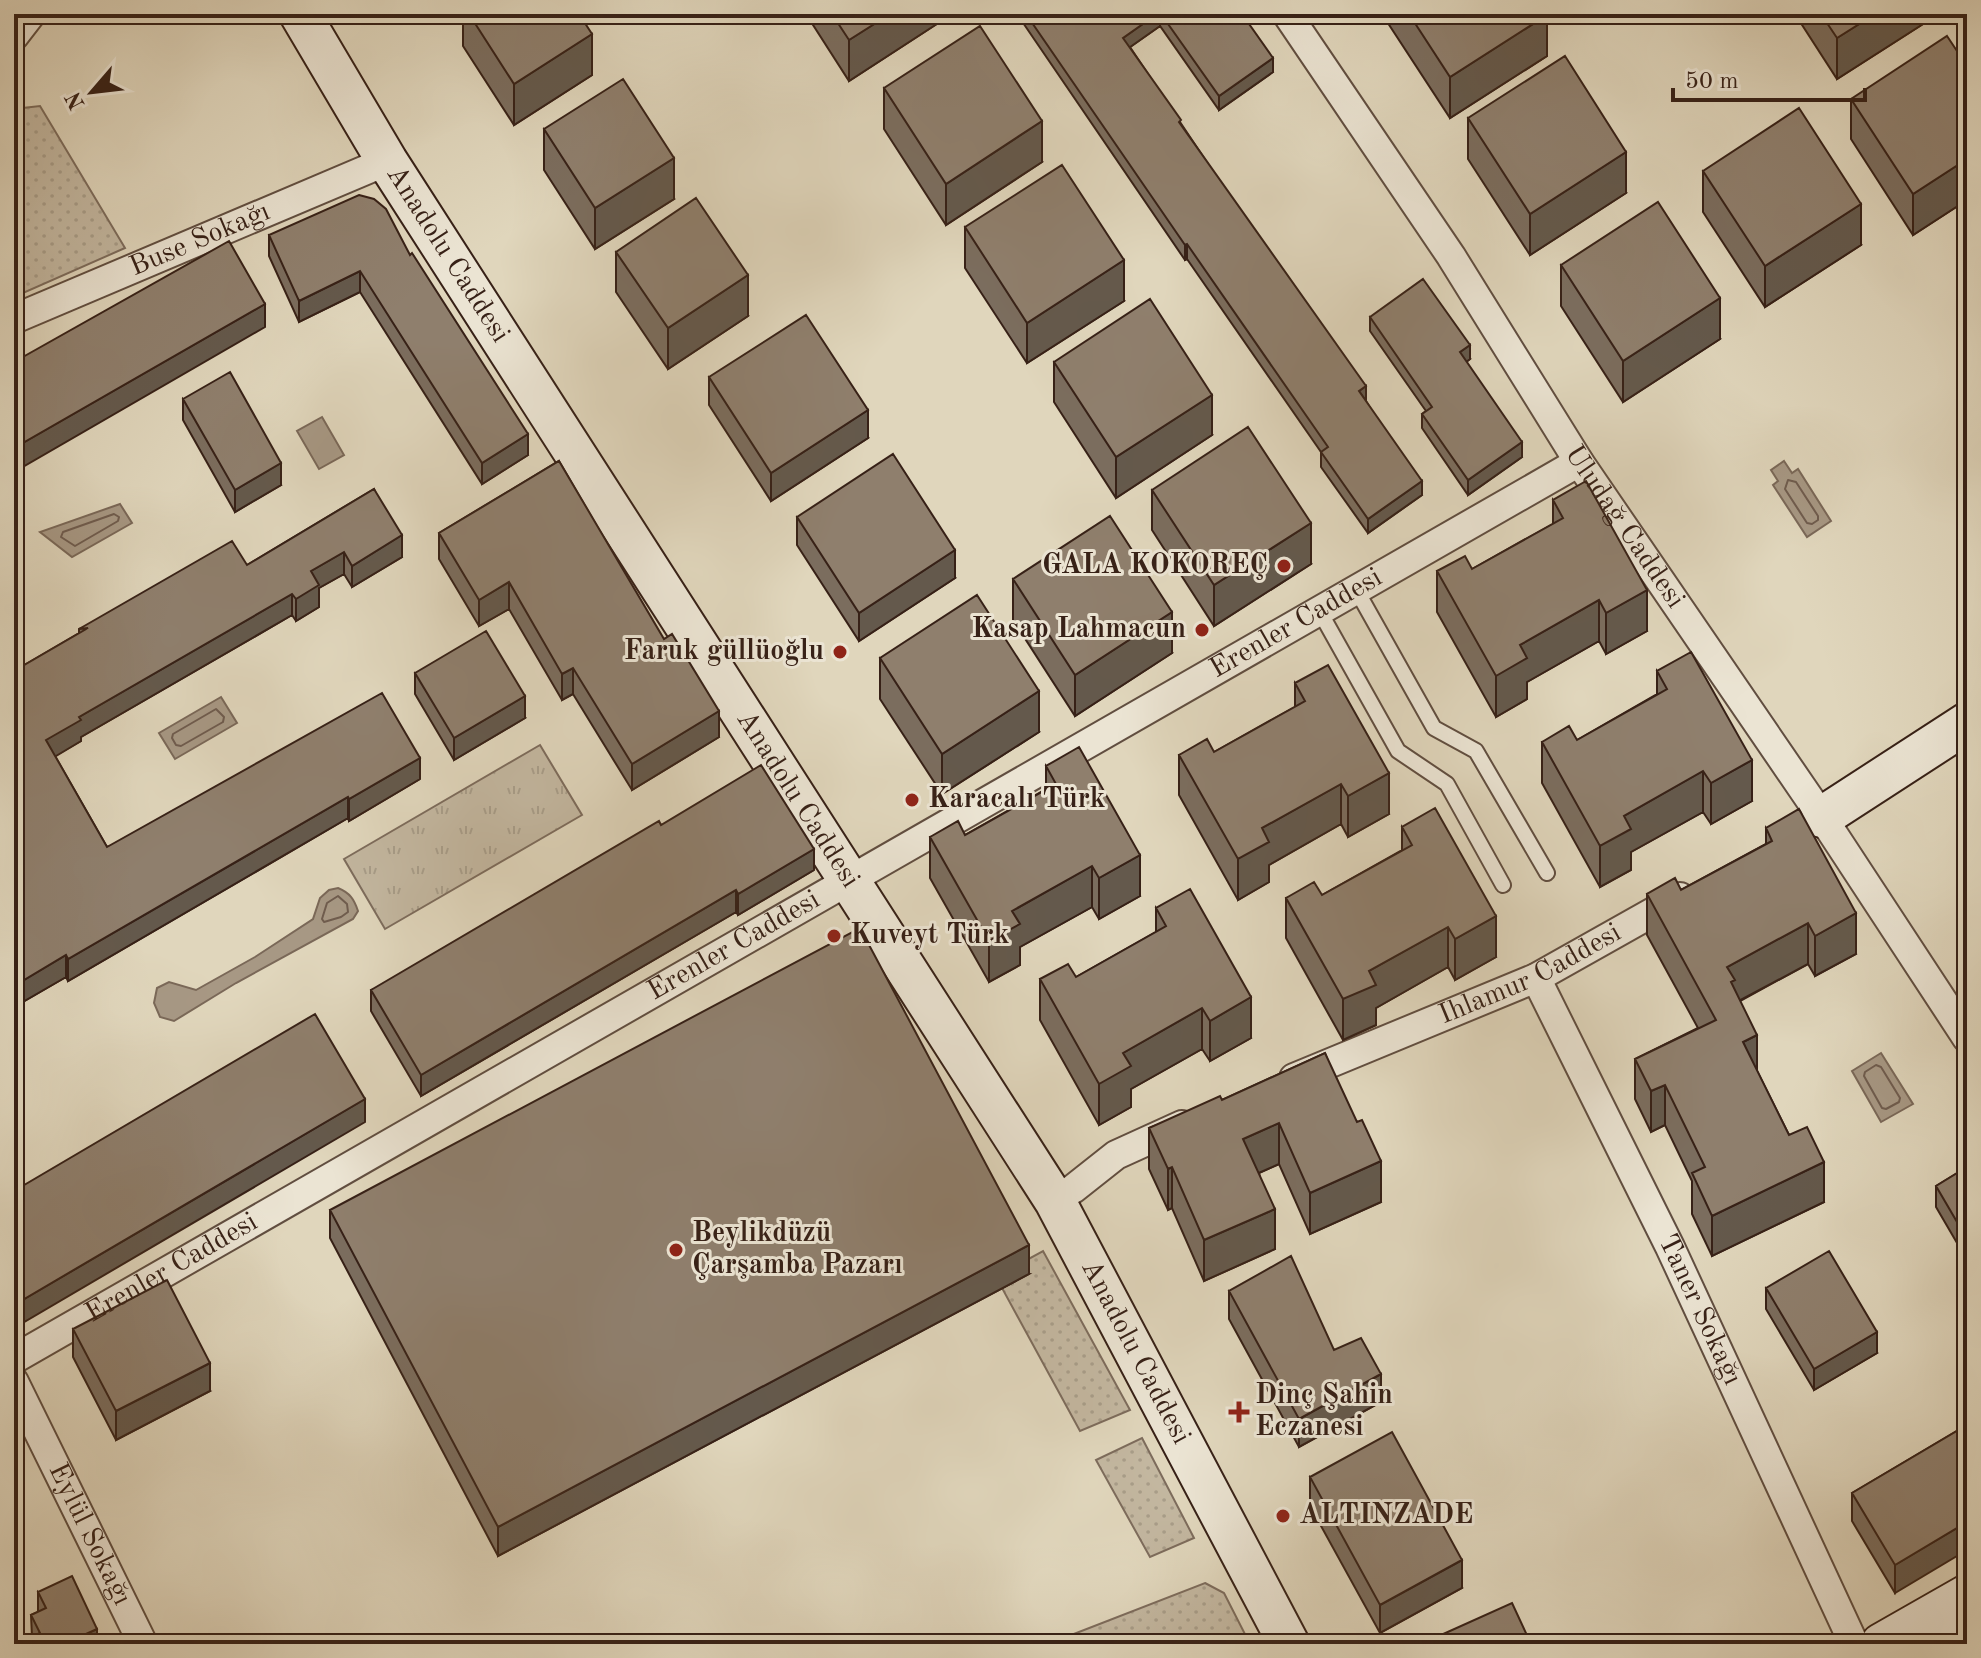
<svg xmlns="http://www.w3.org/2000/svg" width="1981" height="1658" font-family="'Old Standard TT',serif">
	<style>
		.grass { fill: url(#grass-dots); stroke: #7d6c5c; stroke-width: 2 }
		.park { fill: url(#park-tufts); stroke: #7d6c5c; stroke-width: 2 }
		.water { fill: #a79884; stroke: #7a6858; stroke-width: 2 }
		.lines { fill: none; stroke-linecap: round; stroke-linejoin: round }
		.shore { stroke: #6f5c4e; stroke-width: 2 }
		.lane-casing { stroke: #614e40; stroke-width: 18 }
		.street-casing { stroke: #614e40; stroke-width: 32 }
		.secondary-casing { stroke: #372117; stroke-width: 44 }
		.lane { stroke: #ebe4d3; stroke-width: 14 }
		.street { stroke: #ebe4d3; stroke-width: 28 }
		.secondary { stroke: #ebe4d3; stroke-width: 40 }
		.wall { fill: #7b6d5e; stroke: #372117; stroke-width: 2 }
		.shaded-wall { fill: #64594c; stroke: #372117; stroke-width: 2 }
		.building { fill: #8f7f6d; stroke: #372117; stroke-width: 2 }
		.poi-dot { fill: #8f2418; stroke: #ebe4d3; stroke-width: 3 }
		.labels { text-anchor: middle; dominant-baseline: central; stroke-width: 6; stroke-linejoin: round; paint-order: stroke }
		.street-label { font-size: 28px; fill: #372117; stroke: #ebe4d3 }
		.poi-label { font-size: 28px; font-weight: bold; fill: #372117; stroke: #ebe4d3; text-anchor: start }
	</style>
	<defs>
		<pattern id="grass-dots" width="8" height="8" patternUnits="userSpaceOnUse" patternTransform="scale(2)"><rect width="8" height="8" fill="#c3b7a0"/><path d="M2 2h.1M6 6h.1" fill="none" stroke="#a89d89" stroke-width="1.8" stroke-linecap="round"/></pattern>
		<pattern id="park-tufts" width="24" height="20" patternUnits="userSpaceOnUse" patternTransform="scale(2)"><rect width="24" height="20" fill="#c3b7a0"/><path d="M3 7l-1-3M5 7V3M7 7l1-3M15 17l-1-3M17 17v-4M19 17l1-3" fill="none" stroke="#a89d89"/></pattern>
	</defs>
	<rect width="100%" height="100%" fill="#e0d6bc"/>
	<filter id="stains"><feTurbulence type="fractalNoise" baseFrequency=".0025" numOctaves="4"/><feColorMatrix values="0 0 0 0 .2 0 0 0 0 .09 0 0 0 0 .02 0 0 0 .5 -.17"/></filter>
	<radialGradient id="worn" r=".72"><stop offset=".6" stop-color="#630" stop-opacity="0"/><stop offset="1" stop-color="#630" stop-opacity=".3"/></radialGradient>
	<path class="grass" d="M40,106L125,248L14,297V109Z
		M1043,1251L1130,1410L1080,1431L1002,1288L1028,1274L1023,1262Z
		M1142,1438L1194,1538L1150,1557L1096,1460Z
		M1205,1583L1224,1593L1250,1644H1048Z"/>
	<path class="park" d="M540,745L582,815L385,929L344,859Z"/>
	<path class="water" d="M322,417L344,455L319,469L297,431Z
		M1784,461L1792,473L1798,469L1831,521L1807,537L1773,485L1778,481L1771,470Z
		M120,504L132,523L72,557L40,532Z
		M221,697L237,723L175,759L159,733Z
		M338,888C350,893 354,899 358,911L353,919L236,983L174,1021L160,1017L154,1003L157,988L169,982L196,990L255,957L313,919L320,898L329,890Z
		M1881,1053L1913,1104L1881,1122L1852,1071Z"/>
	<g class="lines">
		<path class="shore" d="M1788,480L1796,482L1818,516V520L1812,524L1807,523L1785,489Z
			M114,514L119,517L118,521L75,546L61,537L63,532Z
			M216,709L224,717L223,722L181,746L176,745L172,738L173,734Z
			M338,896L347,904L348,912L341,917L324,922L322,919L327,903Z
			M1876,1065L1881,1067L1900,1098L1899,1102L1886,1109L1882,1108L1864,1076L1865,1072Z"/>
		<g class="lane-casing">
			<path id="lane" d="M1357,591L1434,728L1476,751L1547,873
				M1320,612L1398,751L1447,784L1503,885"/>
		</g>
		<g class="street-casing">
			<g id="street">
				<path id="s1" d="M1287,14L1451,256L1579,462L1822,817L1967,1038"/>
				<path d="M14,36L31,14"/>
				<path id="s2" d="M14,319L387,161"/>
				<path id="s3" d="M1536,978L1670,1247L1854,1644"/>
				<path id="s4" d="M1294,1078L1536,978L1680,897"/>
				<path d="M1073,1189L1116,1155L1182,1125"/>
				<path id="s5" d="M14,1359L1579,462"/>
				<path id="s6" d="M14,1382L143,1644"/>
			</g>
		</g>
		<g class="secondary-casing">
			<g id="secondary">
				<path id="s7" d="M300,14L387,161L1055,1201L1289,1644"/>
				<path d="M1822,817L1967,723"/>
				<path d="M1881,1644L1967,1595"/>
				<path d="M1949,1644L1967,1633"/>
			</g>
		</g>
		<use href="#lane" class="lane"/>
		<use href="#street" class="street"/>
		<use href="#secondary" class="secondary"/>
	</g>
	<path class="wall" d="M463,14H579L592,75L514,125L463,46Z
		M806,14H946V18L849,81Z
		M1017,14H1242L1273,72L1219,110L1160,26L1130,47L1366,401L1422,495L1368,533L1321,467V452L1187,259L1185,260Z
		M1382,14H1546L1547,56L1450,118Z
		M1795,14H1934V17L1837,79Z
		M1967,66V200L1913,235L1851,139V99Z
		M884,88L1042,162L946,225L884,129Z
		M1468,118L1626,193L1530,255L1468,159Z
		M544,129L674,199L595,249L544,170Z
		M1703,171L1861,245L1765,307L1703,212Z
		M965,227L1124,301L1027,363L965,268Z
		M269,235L410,255L528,455L482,484L360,292L299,322L269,256Z
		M616,252L748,316L668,369L616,292Z
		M1561,265L1720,339L1623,402L1561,306Z
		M1370,317L1470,359L1466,362L1522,457L1468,495L1422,428V414L1426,411L1370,331Z
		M1054,362L1212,435L1116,498L1054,402Z
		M709,377L868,438L771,501L709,405Z
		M183,399L281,485L235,512L183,420Z
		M559,461L719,737L632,790L573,694L562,700L509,609L479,626L439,559V533Z
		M374,489L402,557L352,587L344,574L319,588V607L296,621L292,615L81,737V741L55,756L107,847L420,779L349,821L348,818L68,981L66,977L14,1007V671L79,633V629L247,565Z
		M1152,490L1311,564L1214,626L1152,530Z
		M1553,500L1647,631L1606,654L1599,641L1527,682V699L1496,717L1437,612V571L1472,569L1553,524Z
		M797,517L955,578L859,641L797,545Z
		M1013,579L1172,653L1075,716L1013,620Z
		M880,658L1039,732L942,794L880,699Z
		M1657,671L1752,801L1711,824L1703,812L1631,852V870L1600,887L1542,783V742L1577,740L1657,694Z
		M415,673L525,718L454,760L415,694Z
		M1295,683L1389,814L1348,837L1341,824L1269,865V882L1238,900L1179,795V755L1214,752L1295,707Z
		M1046,766L1140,896L1099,919L1092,907L1020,947V965L989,982L930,878V837L965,835L1046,789Z
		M1402,827L1496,957L1455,980L1448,967L1376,1008V1025L1343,1040L1286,938V898L1322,895L1402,850Z
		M1766,828L1856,954L1815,976L1808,964L1740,1001L1757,1071L1789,1135L1824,1202L1712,1256L1692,1214V1181L1665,1125L1651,1132L1635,1099V1059L1698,1028L1647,935V894L1681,890L1766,844Z
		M814,870L738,915L736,912L421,1096L371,1011V990Z
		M1156,908L1251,1038L1210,1061L1202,1049L1131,1089V1107L1099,1125L1040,1020V979L1076,977L1156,932Z
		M1325,1053L1381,1202L1310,1234L1279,1164L1259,1173L1275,1249L1204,1281L1172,1208L1168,1210L1149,1169V1128L1222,1100Z
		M1967,1167V1260L1936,1207V1186Z
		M330,1210L1029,1274L498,1556L330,1238Z
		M1766,1288L1877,1353L1814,1390L1766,1309Z
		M1229,1291L1334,1350L1381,1402L1299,1447L1229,1319Z
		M73,1329L210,1391L116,1440L73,1357Z
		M1967,1425L1895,1593L1852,1521V1493Z
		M1310,1477L1462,1588L1380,1633L1310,1506Z
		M38,1592L97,1644L32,1637L31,1615L38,1612Z"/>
	<path class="shaded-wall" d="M890,14H946V18L849,81V40Z
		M1157,14H1160V26L1123,52V38Z
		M1875,14H1934V17L1837,79V38Z
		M1547,15V56L1450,118V77Z
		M592,34V75L514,125V84Z
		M1273,58V72L1219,110V96Z
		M1042,121V162L946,225V184Z
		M1626,152V193L1530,255V214Z
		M674,158V199L595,249V208Z
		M1967,159V200L1913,235V194Z
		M1861,204V245L1765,307V266Z
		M1187,244V259L1185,260V245Z
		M1124,260V301L1027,363V323Z
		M360,271V292L299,322V301Z
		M748,275V316L668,369V328Z
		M1720,298V339L1623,402V361Z
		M265,304V327L14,472V448Z
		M1470,345V359L1460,367V352Z
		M1366,386V401L1359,391Z
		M1212,395V435L1116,498V457Z
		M868,410V438L771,501V473Z
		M528,434V455L482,484V463Z
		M1522,442V457L1468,495V480Z
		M281,463V485L235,512V490Z
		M1422,481V495L1368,533V519Z
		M1311,523V564L1214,626V585Z
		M402,535V557L352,587V566Z
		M955,550V578L859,641V613Z
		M344,552V574L319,588V607L296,621V599L311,571Z
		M509,582V609L479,626V600Z
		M1647,590V631L1606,654V613Z
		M292,594V615L81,737V741L46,762V740L79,717Z
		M1599,600V641L1527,682V699L1496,717V676L1520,645Z
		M1172,612V653L1075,716V675Z
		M573,668V694L562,700V674Z
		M1039,691V732L942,794V754Z
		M525,696V718L454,760V738Z
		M719,711V737L632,790V764Z
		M420,758V779L349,821V799Z
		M1752,760V801L1711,824V783Z
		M1703,771V812L1631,852V870L1600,887V846L1624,816Z
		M1389,773V814L1348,837V796Z
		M1341,784V824L1269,865V882L1238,900V859L1262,828Z
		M348,797V818L68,981V959Z
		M814,849V870L738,915V894Z
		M1140,855V896L1099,919V878Z
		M1092,866V907L1020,947V965L989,982V941L1012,911Z
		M736,890V912L421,1096V1075Z
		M1856,913V954L1815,976V936Z
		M1496,916V957L1455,980V939Z
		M1808,923V964L1735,1003L1727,967Z
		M1448,927V967L1376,1008V1025L1343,1040V999L1369,971Z
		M66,955V977L14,1007V986Z
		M1251,997V1038L1210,1061V1021Z
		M1202,1008V1049L1131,1089V1107L1099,1125V1084L1123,1053Z
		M1757,1035V1076L1743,1042Z
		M1665,1085V1125L1651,1132V1091Z
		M365,1099V1122L14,1328V1305Z
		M1279,1123V1164L1243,1180V1139Z
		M1381,1161V1202L1310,1234V1193Z
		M1824,1162V1202L1712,1256V1216Z
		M1172,1167V1208L1168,1210V1169Z
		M1275,1209V1249L1204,1281V1240Z
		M1029,1245V1274L498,1556V1527Z
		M1877,1332V1353L1814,1390V1369Z
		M210,1363V1391L116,1440V1411Z
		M1381,1374V1402L1299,1447V1419Z
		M1967,1522V1550L1895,1593V1565Z
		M1462,1560V1588L1380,1633V1605Z
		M97,1629V1644H64Z"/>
	<path class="building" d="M469,14H579L592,34L514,84Z
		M832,14H890L849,40Z
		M1026,14H1157L1123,38L1181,120L1179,122L1366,386L1359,391L1422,481L1368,519L1321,452L1328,447L1187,244L1185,245Z
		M1161,14H1242L1273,58L1219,96Z
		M1409,14H1546L1547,15L1450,77Z
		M1821,14H1875L1837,38Z
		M980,26L1042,121L946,184L884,88Z
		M1947,36L1967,66V159L1913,194L1851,99Z
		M1565,56L1626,152L1530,214L1468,118Z
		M623,79L674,158L595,208L544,129Z
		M1799,108L1861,204L1765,266L1703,171Z
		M1062,165L1124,260L1027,323L965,227Z
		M359,195L374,199L386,209L410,255L412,253L528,434L482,463L360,271L299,301L269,235Z
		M696,198L748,275L668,328L616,252Z
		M1658,202L1720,298L1623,361L1561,265Z
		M229,241L265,304L14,448V362Z
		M1423,279L1470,345L1460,352L1522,442L1468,480L1422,414L1432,407L1370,317Z
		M1150,299L1212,395L1116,457L1054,362Z
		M806,315L868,410L771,473L709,377Z
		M230,372L281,463L235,490L183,399Z
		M1248,427L1311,523L1214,585L1152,490Z
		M893,454L955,550L859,613L797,517Z
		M559,461L664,639L672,634L719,711L632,764L573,668L562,674L509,582L479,600L439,533Z
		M1586,481L1647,590L1606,613L1599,600L1520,645L1527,658L1496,676L1437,571L1465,556L1472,569L1563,518L1553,500Z
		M374,489L402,535L352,566L344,552L311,571L319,585L296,599L292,594L79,717L81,720L46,740L107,847L382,693L420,758L349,799L348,797L68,959L66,955L14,986V786L22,782L14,768V671L88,628L79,629L232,541L247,565Z
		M1110,516L1172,612L1075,675L1013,579Z
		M977,595L1039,691L942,754L880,658Z
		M486,631L525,696L454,738L415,673Z
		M1691,652L1752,760L1711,783L1703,771L1624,816L1631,829L1600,846L1542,742L1569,726L1577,740L1667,689L1657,671Z
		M1328,665L1389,773L1348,796L1341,784L1262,828L1269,842L1238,859L1179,755L1207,739L1214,752L1305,701L1295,683Z
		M1079,747L1140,855L1099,878L1092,866L1012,911L1020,924L989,941L930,837L958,821L965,835L1056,784L1046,766Z
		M761,765L814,849L738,894L736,890L421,1075L371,990L659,821L661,825Z
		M1435,808L1496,916L1455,939L1448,927L1369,971L1376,985L1343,999L1286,898L1314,882L1322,895L1412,845L1402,827Z
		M1799,809L1856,913L1815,936L1808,923L1727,967L1735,980L1731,982L1757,1035L1743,1042L1789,1135L1807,1127L1824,1162L1712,1216L1692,1173L1705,1167L1665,1085L1651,1091L1635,1059L1716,1020L1647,894L1675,878L1681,890L1772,841L1766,828Z
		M1190,889L1251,997L1210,1021L1202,1008L1123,1053L1131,1066L1099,1084L1040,979L1068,964L1076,977L1166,926L1156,908Z
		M860,928L1029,1245L498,1527L330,1210Z
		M315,1014L365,1099L14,1305V1191Z
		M1325,1053L1357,1122L1362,1120L1381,1161L1310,1193L1279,1123L1243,1139L1275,1209L1204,1240L1172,1167L1168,1169L1149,1128L1220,1096L1222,1100Z
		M1967,1167V1239L1936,1186Z
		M1829,1251L1877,1332L1814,1369L1766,1288Z
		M1291,1256L1334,1350L1361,1338L1381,1374L1299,1419L1229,1291Z
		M167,1280L210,1363L116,1411L73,1329Z
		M1967,1425V1522L1895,1565L1852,1493Z
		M1392,1432L1462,1560L1380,1605L1310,1477Z
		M72,1576L97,1629L64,1644H16L40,1633L31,1615L46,1608L38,1592Z
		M1512,1603L1531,1644H1421Z"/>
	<g class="poi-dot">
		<circle cx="1284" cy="566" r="8"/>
		<circle cx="1202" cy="630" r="8"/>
		<circle cx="840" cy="652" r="8"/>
		<circle cx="912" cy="800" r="8"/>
		<circle cx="834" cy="936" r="8"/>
		<circle cx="676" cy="1250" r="8"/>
		<path d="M1235 1400h8v8h8v8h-8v8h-8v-8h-8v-8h8z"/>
		<circle cx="1283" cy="1516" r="8"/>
	</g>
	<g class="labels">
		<g class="street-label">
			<text stroke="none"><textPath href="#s2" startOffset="202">Buse Sokağı</textPath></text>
			<text stroke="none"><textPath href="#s7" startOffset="282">Anadolu Caddesi</textPath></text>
			<text stroke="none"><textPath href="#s1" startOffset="614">Uludağ Caddesi</textPath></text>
			<text stroke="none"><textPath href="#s5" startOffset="1478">Erenler Caddesi</textPath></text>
			<text stroke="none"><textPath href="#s7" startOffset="930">Anadolu Caddesi</textPath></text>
			<text stroke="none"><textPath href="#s5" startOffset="830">Erenler Caddesi</textPath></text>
			<text stroke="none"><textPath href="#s4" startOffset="258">Ihlamur Caddesi</textPath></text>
			<text stroke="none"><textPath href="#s5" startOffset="182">Erenler Caddesi</textPath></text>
			<text stroke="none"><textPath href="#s3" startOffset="370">Taner Sokağı</textPath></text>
			<text stroke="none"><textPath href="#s7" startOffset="1578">Anadolu Caddesi</textPath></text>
			<text stroke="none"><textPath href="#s6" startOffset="170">Eylül Sokağı</textPath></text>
		</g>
		<g class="poi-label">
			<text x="1268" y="566" text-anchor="end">GALA KOKOREÇ</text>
			<text x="1186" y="630" text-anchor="end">Kasap Lahmacun</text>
			<text x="824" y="652" text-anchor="end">Faruk güllüoğlu</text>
			<text x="928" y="800">Karacalı Türk</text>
			<text x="850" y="936">Kuveyt Türk</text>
			<text x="692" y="1234">Beylikdüzü<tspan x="692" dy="32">Çarşamba Pazarı</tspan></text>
			<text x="1255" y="1396">Dinç Şahin<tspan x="1255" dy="32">Eczanesi</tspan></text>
			<text x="1299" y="1516">ALTINZADE</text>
		</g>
	</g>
	<rect width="1981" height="1658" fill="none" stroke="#e0d6bc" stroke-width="48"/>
	<rect x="16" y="16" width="1949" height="1626" fill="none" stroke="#372117" stroke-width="4"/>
	<rect x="24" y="24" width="1933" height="1610" fill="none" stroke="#372117" stroke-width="2"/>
	<g transform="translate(92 92) rotate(242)" stroke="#ebe4d3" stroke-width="6" paint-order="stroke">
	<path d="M0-6L14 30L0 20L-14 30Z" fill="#372117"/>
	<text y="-12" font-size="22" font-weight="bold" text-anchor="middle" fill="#372117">N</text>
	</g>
	<path d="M1673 88v12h192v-12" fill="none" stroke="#372117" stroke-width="4"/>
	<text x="1685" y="88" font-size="24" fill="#372117" stroke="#ebe4d3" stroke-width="6" paint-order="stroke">50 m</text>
	<rect width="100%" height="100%" filter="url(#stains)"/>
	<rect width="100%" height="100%" fill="url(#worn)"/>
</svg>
